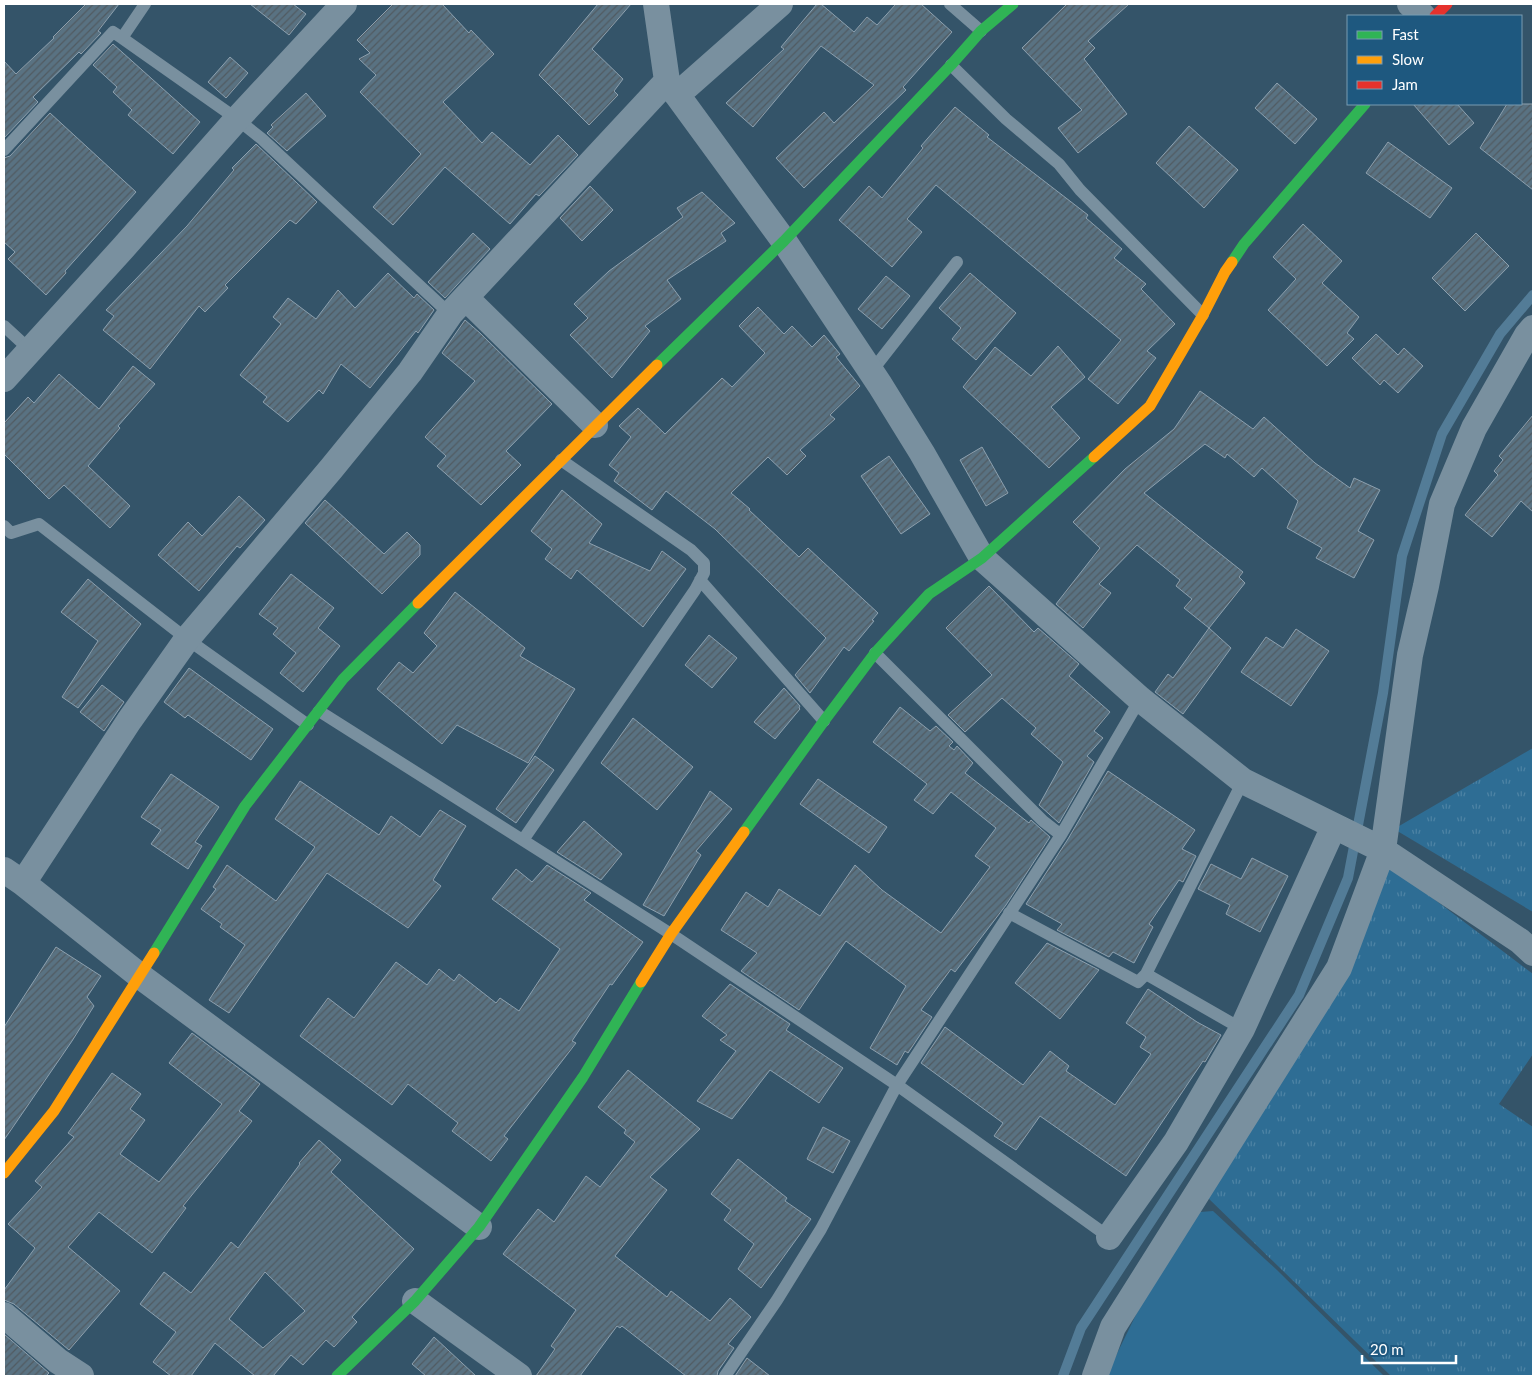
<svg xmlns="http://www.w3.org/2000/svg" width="1537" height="1380" font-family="Lato,sans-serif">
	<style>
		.grass { fill: url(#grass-tufts) }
		.park { fill: #2e6d94 }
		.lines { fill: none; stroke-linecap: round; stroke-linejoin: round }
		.stream { stroke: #537c97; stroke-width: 10 }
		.building { fill: url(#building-hatch); stroke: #8da0ae; fill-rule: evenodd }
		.lane { stroke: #79909f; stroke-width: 12 }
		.street { stroke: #79909f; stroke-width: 26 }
		.fast { stroke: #30b455; stroke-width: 11 }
		.slow { stroke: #ff9f0a; stroke-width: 11 }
		.jam { stroke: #e5322d; stroke-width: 11 }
	</style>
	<defs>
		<pattern id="grass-tufts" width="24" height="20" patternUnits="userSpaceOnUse" patternTransform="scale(1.25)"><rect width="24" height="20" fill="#2e6d94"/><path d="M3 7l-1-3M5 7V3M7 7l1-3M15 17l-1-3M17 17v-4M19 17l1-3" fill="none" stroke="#4d83a4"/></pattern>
		<pattern id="building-hatch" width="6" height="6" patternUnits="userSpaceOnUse" patternTransform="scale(1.25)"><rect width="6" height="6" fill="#597282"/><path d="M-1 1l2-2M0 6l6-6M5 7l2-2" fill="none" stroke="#515b62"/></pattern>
	</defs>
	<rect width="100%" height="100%" fill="#345469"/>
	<path class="grass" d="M1533,748V912L1394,829Z
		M1389,865L1533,974V1054L1499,1104L1533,1127V1376H1391L1206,1196Z"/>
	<path class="park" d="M1213,1211L1277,1270L1384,1376H1106L1153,1280L1200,1212Z"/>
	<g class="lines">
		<path class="stream" d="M1063,1376L1081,1328L1299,995L1348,878L1383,693L1402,556L1442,434L1500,334L1533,295"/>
	</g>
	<path class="building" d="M86,4H119L98,31L101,33L81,54L79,52L33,97L38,102L4,138V61L16,74L54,38L53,37Z
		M250,4H293L306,14L289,35Z
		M393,4H442L469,33L471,30L494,54L443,102L482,143L492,132L530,165L558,135L578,155L539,196L536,194L510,224L445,167L393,225L373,207L421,154L360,92L376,75L359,59L370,53L357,40Z
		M598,4H631L592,49L623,79L614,91L618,95L589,125L539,75Z
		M817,4H821L854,32L867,17L877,25L896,4H921L952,32L903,87L906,90L804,188L776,158L824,112L834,123L874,85L821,46L753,127L726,103L784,49L781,47Z
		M1067,4H1129L1088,41L1095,48L1084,59L1127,114L1078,153L1058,128L1082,110L1022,48Z
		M113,44L200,122L173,154L128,115L132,110L113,92L117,87L93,65Z
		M230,57L248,73L226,98L208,82Z
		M1277,83L1317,119L1295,144L1255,108Z
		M306,93L326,116L287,151L267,133L273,127L271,125Z
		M1413,104H1457L1474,123L1449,145Z
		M1507,104H1533V190L1480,148Z
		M955,107L989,135L987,137L1088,215L1086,218L1122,249L1114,258L1146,284L1141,289L1175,324L1147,351L1156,358L1118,404L1088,379L1121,340L936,185L907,219L922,232L892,267L839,220L869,186L882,198L923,148L921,146Z
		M50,113L136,192L65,271L66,273L46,295L8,259L15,252L4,242V158L10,156Z
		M1189,126L1238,170L1204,208L1156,163Z
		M1388,142L1452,188L1430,218L1366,173Z
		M256,144L317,202L296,224L290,220L225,285L228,288L205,312L199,306L150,369L103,330L114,316L106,310L187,226L234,170L232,168Z
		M590,186L613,210L582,241L560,218Z
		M702,192L735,223L721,233L726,241L667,280L681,299L645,326L650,331L612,378L570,335L588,318L574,304L609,271L683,217L677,208Z
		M1303,224L1342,261L1322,283L1359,317L1347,333L1354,339L1327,366L1268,310L1296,279L1273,257Z
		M473,233L490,249L445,298L428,282Z
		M1476,233L1509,266L1465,311L1432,278Z
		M388,273L414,298L417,294L434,310L418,333L416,331L370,388L341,364L323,394L319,390L288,422L263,402L267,397L240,375L281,324L273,317L288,298L316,319L338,290L355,308Z
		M970,273L1016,313L976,360L952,339L961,328L939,308Z
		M886,276L910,296L882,329L858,309Z
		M758,307L784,334L792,326L812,347L824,335L840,354L836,357L860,386L830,415L835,419L800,450L806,456L787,475L768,457L731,493L750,509L749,510L799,557L808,548L878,613L872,620L874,621L849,651L844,647L810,693L795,675L826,638L715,529L666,491L652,510L614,481L619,473L609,465L631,437L619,426L638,408L665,434L722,378L732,387L765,353L739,326Z
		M465,320L480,333L552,404L506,451L521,465L481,505L437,466L446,456L425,437L475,381L442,353Z
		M1376,334L1398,355L1404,348L1423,366L1398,393L1384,380L1380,385L1352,358Z
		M1058,346L1085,377L1051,407L1080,438L1049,468L963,387L995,347L1031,376Z
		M133,366L155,384L118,426L120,428L88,466L130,506L110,528L64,485L49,499L4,454V423L28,397L34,403L59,374L99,409Z
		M1200,391L1253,429L1264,417L1315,463L1350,488L1354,478L1380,490L1358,531L1374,540L1354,578L1316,558L1322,548L1287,528L1298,501L1262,468L1254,477L1227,454L1225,458L1205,444L1144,493L1243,572L1239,577L1245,583L1209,628L1184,608L1192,599L1176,586L1180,580L1137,545L1099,584L1111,593L1083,628L1056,604L1100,548L1073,522L1125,469L1174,429Z
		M1533,415V512L1521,501L1492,537L1465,515L1498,475L1494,471L1503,460L1499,456Z
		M982,447L1008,493L986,506L960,460Z
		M889,456L930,514L901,534L861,476Z
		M562,490L602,524L589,543L650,571L662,551L686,569L643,627L577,570L571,579L545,559L552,549L531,531Z
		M239,496L265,520L240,548L237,546L199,591L158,555L188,522L202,536Z
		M325,500L384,554L407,532L420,545V555L382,594L305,523Z
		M291,574L334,608L318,628L340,646L303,692L280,673L296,653L273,634L278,628L259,614Z
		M88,579L141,624L78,708L62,697L98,641L61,612Z
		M989,586L1034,632L1038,628L1079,664L1069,676L1110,712L1094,731L1103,738L1087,756L1094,762L1059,823L1039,805L1063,762L1031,734L1036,728L1002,698L965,732L948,715L992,675L946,628Z
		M455,592L525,648L520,656L575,689L528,763L457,725L442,744L377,689L399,662L413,673L437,646L424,633Z
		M1209,628L1231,648L1183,714L1155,692L1168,674L1173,678Z
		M1296,629L1329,651L1291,706L1241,672L1266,637L1283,648Z
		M709,635L737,658L712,688L685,665Z
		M189,668L273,729L251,760L188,715L185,718L164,702Z
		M102,685L124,702L104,731L80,712Z
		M784,688L800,706L799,708L800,709L775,739L754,722Z
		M900,707L930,731L936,726L953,742L949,746L954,750L957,746L973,763L965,773L1029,823L1031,820L1050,837L1006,905L955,972L951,969L921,1010L932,1017L908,1053L905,1051L897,1065L870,1048L906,986L846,941L799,1010L741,971L757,953L721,930L746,892L768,907L779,889L820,916L855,865L882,890L941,933L990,867L975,856L996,828L951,792L933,814L914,800L927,784L873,742Z
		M633,718L693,767L657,810L601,763Z
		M535,756L554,770L516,823L496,809Z
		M1108,771L1195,830L1182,849L1196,856L1183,882L1179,880L1149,924L1153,927L1134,963L1113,952L1109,957L1057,930L1062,924L1026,904L1068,839Z
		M171,774L219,807L195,842L202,846L188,869L151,844L161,830L141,817Z
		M818,779L887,827L869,853L800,804Z
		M300,781L379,835L391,816L420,837L440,810L466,826L433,880L441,886L408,928L327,873L229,1013L209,1000L245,945L220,927L222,924L201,909L216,889L213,887L227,865L276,901L315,847L275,819Z
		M710,791L732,809L696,851L701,855L664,916L643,905Z
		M584,821L622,854L601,880L557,852Z
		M1252,858L1288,876L1260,932L1226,914L1230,905L1198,889L1211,864L1241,879Z
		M547,865L591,893L584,900L643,942L612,985L610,984L572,1041L576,1043L504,1136L508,1139L491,1161L452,1131L458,1123L408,1084L392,1105L300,1036L328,998L354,1018L396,962L427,985L439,969L454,981L459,974L496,1003L500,998L519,1011L560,949L492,899L516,869L532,882Z
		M1047,943L1099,970L1060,1019L1015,983Z
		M56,947L101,976L87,997L94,1006L72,1041L4,1140V1027Z
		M730,984L790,1024L786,1030L843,1068L819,1103L770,1070L732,1119L697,1101L736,1051L720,1040L727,1035L702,1016Z
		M1148,989L1197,1022L1221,1035L1205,1062L1203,1061L1126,1176L1040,1116L1016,1150L994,1136L1003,1123L921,1063L945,1027L1023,1085L1050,1051L1069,1066L1066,1071L1115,1105L1151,1054L1140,1047L1146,1037L1126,1023Z
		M192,1033L260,1084L239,1111L252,1121L183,1206L186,1208L152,1253L99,1212L68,1247L120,1291L69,1350L14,1304L4,1300V1290L35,1248L8,1224L42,1187L35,1181L74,1137L68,1133L112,1073L141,1094L130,1109L145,1120L120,1154L159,1182L222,1104L169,1063Z
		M628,1070L700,1129L650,1177L667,1190L615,1256L667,1297L671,1291L710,1321L730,1298L751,1317L728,1344L734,1348L718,1371L717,1376H686L622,1326L620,1328L617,1326L580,1376H536L555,1349L551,1346L576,1310L503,1254L538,1209L554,1222L586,1176L600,1187L635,1142L624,1133L626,1130L598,1107Z
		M823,1127L850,1141L833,1173L807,1159Z
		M319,1140L341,1160L331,1172L414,1249L352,1317L357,1322L334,1347L326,1340L303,1365L291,1355L273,1376H255L215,1343L191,1376H171L153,1362L176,1332L140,1304L164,1272L191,1293L231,1242L238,1248L300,1164L299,1163ZM265,1272L305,1311L263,1348L229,1319Z
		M738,1159L787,1198L785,1201L811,1219L761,1288L738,1269L754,1244L724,1220L731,1210L711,1194Z
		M4,1334L49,1373L46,1376H4Z
		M434,1337L476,1376H426L412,1364Z
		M747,1358L770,1376H735Z"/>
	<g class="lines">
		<path class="lane" d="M145,4L122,38L237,119L262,139L450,314
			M950,4L981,31
			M951,65L1006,119L1059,164L1080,190L1203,315
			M4,150L113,32L122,38
			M4,326L30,350
			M871,372L957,262
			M4,526L11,533L39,524L187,639L308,725
			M700,580L824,721
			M875,653L1043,821L1061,835
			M319,711L671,934L897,1085L1109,1237
			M523,840L695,590L704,573V563L691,550L561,460
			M1009,913L1138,982L1146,974
			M1242,1029L1146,974L1243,781
			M725,1376L777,1300L821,1229L897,1085L1061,835L1140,699"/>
		<path class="street" d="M656,4L667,81L784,241L880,385L922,453L982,558L1140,699L1243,781L1383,850L1520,941L1533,953
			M1410,4L1423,16
			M677,95L780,4
			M466,298L595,425
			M4,379L123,248L237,119L344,4
			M4,870L23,883L140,976L479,1227
			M23,883L129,721L187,639L331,469L410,372L450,314L667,81
			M1109,1237L1176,1142L1242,1029L1334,826
			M415,1301L519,1376
			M4,1315L58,1361L81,1376
			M1095,1376L1113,1327L1339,968L1383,850L1410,655L1426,586L1442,504L1474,428L1527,335L1533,328"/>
		<path class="fast" d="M1232,262L1244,244L1365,104
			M657,365L784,241L951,65L981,31L1013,4
			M744,832L824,721L875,653L929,594L982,558L1094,457
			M154,953L245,806L343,679L418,603
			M337,1376L415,1301L479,1227L583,1077L641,982"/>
		<path class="slow" d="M1094,457L1150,406L1203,315L1225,272L1232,262
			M418,603L657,365
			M641,982L671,934L744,832
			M4,1173L54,1111L154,953"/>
		<path class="jam" d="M1435,16L1447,4"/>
	</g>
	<rect width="1537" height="1380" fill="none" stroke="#ffffff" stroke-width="10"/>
	<rect x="1347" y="15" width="175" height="90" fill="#1e587f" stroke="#789bb2"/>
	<rect x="1357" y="31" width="25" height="8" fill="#30b455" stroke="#789bb2"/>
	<text x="1392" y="40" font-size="15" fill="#ffffff">Fast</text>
	<rect x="1357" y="56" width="25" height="8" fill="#ff9f0a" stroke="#789bb2"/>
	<text x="1392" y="65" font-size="15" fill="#ffffff">Slow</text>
	<rect x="1357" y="81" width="25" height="8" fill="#e5322d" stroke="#789bb2"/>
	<text x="1392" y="90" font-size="15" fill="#ffffff">Jam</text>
	<path d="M1362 1355v8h94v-8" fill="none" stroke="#ffffff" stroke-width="2.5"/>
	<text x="1370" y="1355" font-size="15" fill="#ffffff" stroke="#1e587f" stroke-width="4" paint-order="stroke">20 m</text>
</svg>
